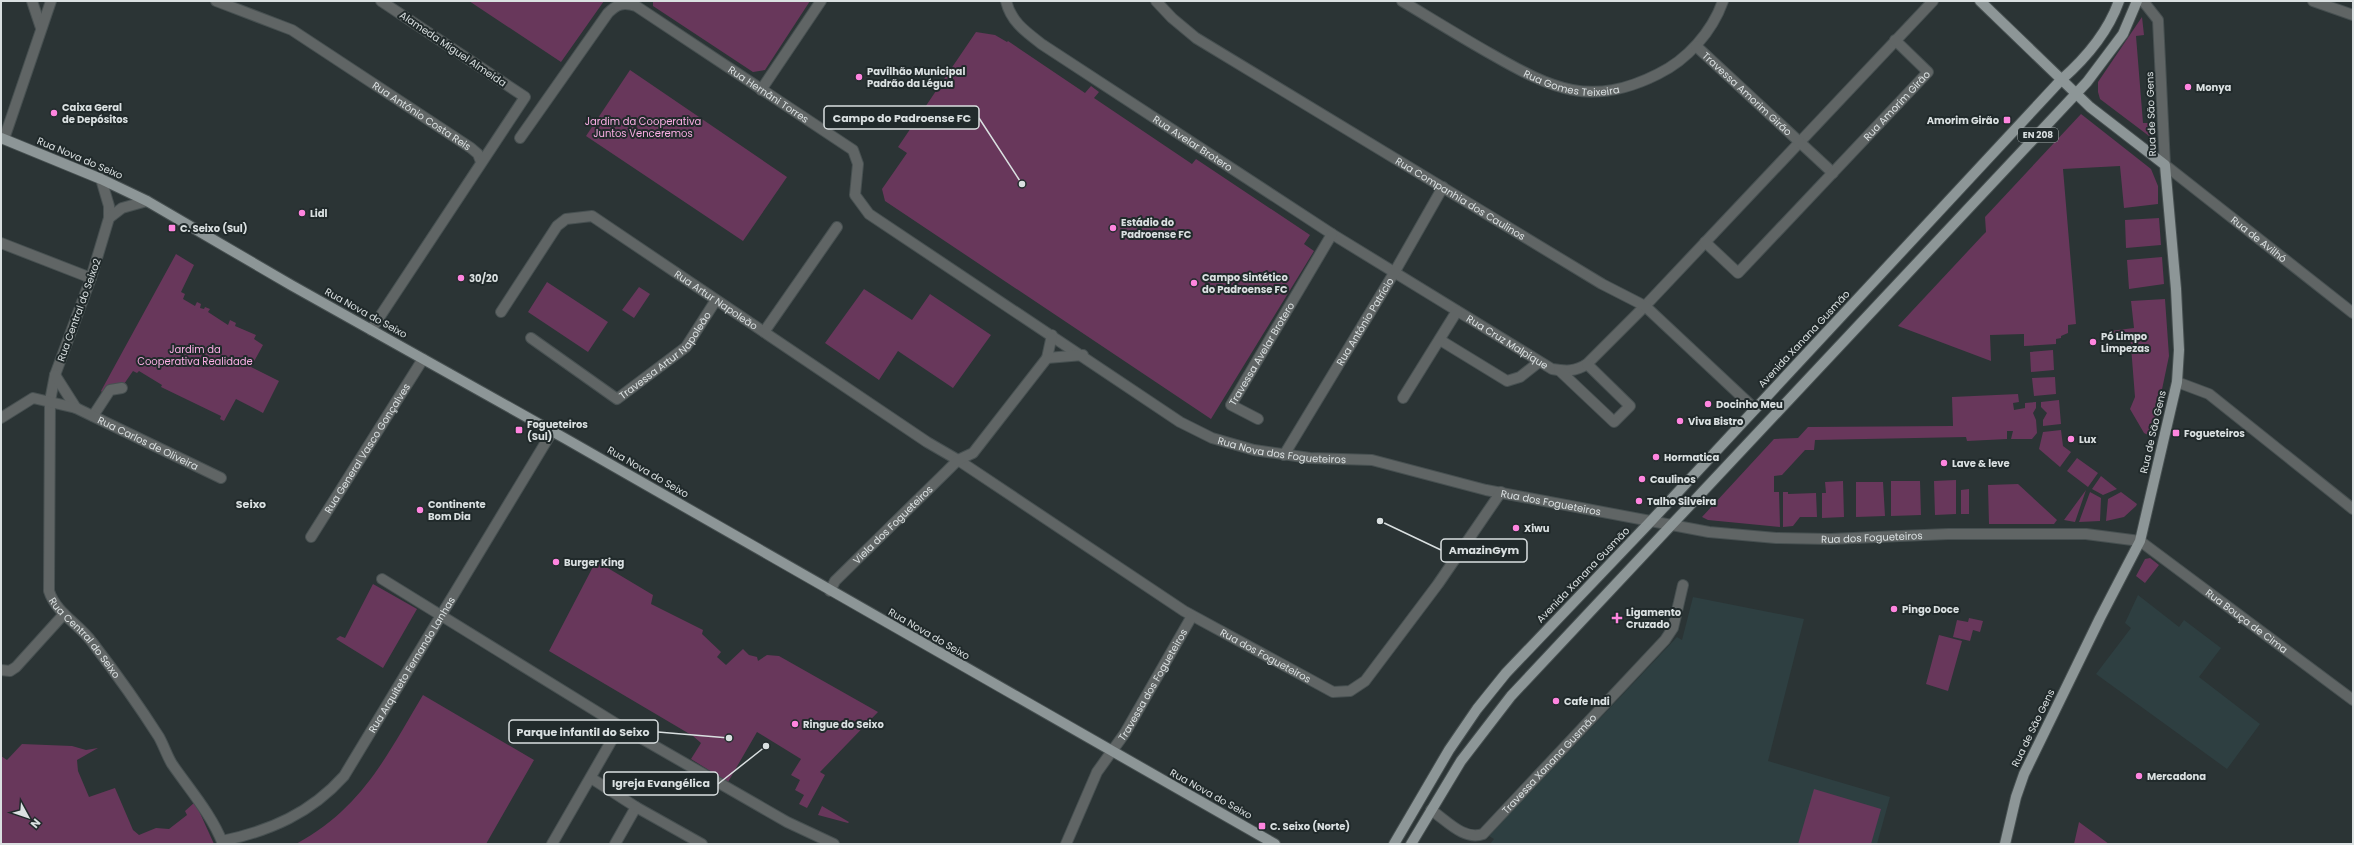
<svg xmlns="http://www.w3.org/2000/svg" width="2354" height="845" font-family="Poppins,sans-serif">
	<style>
		.built { fill: #2e3f41 }
		.green { fill: #68375b }
		.lines { fill: none; stroke-linecap: round; stroke-linejoin: round }
		.minor-casing { stroke: #475051; stroke-width: 12 }
		.major-casing { stroke: #475051; stroke-width: 12 }
		.minor { stroke: #606565; stroke-width: 10 }
		.major { stroke: #8d9697; stroke-width: 10 }
		.poi-dot { fill: #ff85df; stroke: #212a2b; stroke-width: 1.5 }
		.labels { text-anchor: middle; dominant-baseline: central; stroke-width: 4; stroke-linejoin: round; paint-order: stroke }
		.shield { fill: #212a2b; stroke: #a2a9aa; stroke-width: 1 }
		.shield-label { font-size: 9px; font-weight: bold; fill: #dae0e1 }
		.street-label { font-size: 10px; fill: #dae0e1; stroke: #212a2b }
		.poi-label { font-size: 10px; font-weight: bold; fill: #dae0e1; stroke: #212a2b; text-anchor: start }
		.park-label { font-size: 10px; fill: #f9aee3; stroke: #212a2b }
		.neighbourhood-label { font-size: 11px; font-weight: bold; fill: #dae0e1; stroke: #212a2b }
		.leader { fill: none; stroke: #dae0e1; stroke-width: 1.5 }
		.callout-dot { fill: #dae0e1; stroke: #212a2b; stroke-width: 1.5 }
		.callout { fill: #212a2b; stroke: #dae0e1; stroke-width: 1.5 }
		.callout-label { font-size: 11px; text-anchor: middle; font-weight: bold; fill: #dae0e1 }
	</style>
	<rect width="100%" height="100%" fill="#2b3435"/>
	<path class="built" d="M2138,595L2179,627L2184,620L2221,648L2199,677L2260,724L2227,769L2096,674L2131,628L2125,623Z
		M1693,597L1804,619L1768,761L1890,797L1877,844H1490L1494,839L1489,836L1677,637L1682,640Z"/>
	<path class="green" d="M469,1H604L561,62Z
		M653,1H810L765,70L753,72L653,6Z
		M2142,17L2144,35L2136,36L2143,123H2151V135L2149,136L2100,99L2098,92V82Z
		M976,32L995,35L1007,42L1008,41L1085,93L1091,86L1099,92L1094,98L1192,164L1196,159L1310,235L1304,244L1314,251L1211,419L885,201L882,189L907,153L898,147Z
		M630,70L787,177L743,241L586,136Z
		M2081,114L2151,169L2158,186V204L2124,208L2120,166L2063,169L2076,324L2068,325V333L2061,336V338L2056,339V344L2024,346V334L1990,335L1991,361L1898,326L1982,236L1986,232L1985,217Z
		M2159,218L2161,245L2126,248L2125,220Z
		M176,254L194,265L181,292L185,294L183,299L195,306L197,302L201,304L200,308L204,309L205,307L210,309L208,312L228,325L230,320L236,323L235,326L256,335L254,339L263,345L251,367L279,381L263,413L236,399L224,421L220,419L221,416L161,387L162,385L139,371L137,373L133,371L124,384L104,394L101,391Z
		M2162,257L2164,284L2129,289L2127,260Z
		M547,282L608,322L588,352L528,312Z
		M639,287L650,294L634,318L622,310Z
		M864,289L912,320L930,294L991,335L953,388L898,351L879,380L825,343Z
		M2165,299L2169,356L2152,437L2144,433L2130,409L2135,397L2130,334L2110,335V331L2134,328L2131,301Z
		M2053,350L2054,370L2031,372L2030,352Z
		M2055,377L2056,394L2034,396L2032,378Z
		M2018,394L2019,402L2013,403L2014,410L2025,408V403L2036,402V408L2033,413L2036,420L2037,433L2032,439H2011L2013,431H2007V439L1967,441L1966,437L1815,440L1814,450H1805L1782,475L1774,476V492H1779L1780,527L1708,520L1702,517L1774,439L1798,438L1808,427L1953,426L1952,397Z
		M2059,400L2061,424L2043,426V420L2047,413L2041,407V402Z
		M2061,430L2063,446L2071,452L2060,467L2039,449L2043,432Z
		M2077,458L2098,473L2088,487L2067,471Z
		M2101,476L2117,489L2103,495L2092,489Z
		M1956,480V514L1935,515L1934,481Z
		M1843,481L1844,517L1822,518V493H1826L1825,482Z
		M1891,481H1920L1921,515L1891,516Z
		M1856,482H1883L1885,516L1856,517Z
		M2018,484L2057,520L2054,524H1989L1988,485Z
		M1969,489V514H1961V490Z
		M2086,490L2075,522L2064,520Z
		M1783,492H1788V494L1816,493L1817,517H1800L1793,526L1783,527Z
		M2090,492L2101,498L2100,521L2079,522Z
		M2121,492L2137,504L2136,506L2124,517L2106,521L2108,499Z
		M2150,558L2159,565L2145,583L2136,576L2145,559Z
		M596,561L653,595L651,604L703,630L702,634L721,652L717,657L726,665L743,649L749,655L757,657L758,661L767,655L779,656L878,712L820,772L825,775L807,808L799,804L804,795L795,790L800,780L791,775L801,759L757,732L728,782L691,759L701,743L693,736L549,651Z
		M373,584L417,609L383,668L336,639L340,636L345,638Z
		M1969,618L1983,621L1980,632L1973,630L1970,641L1953,637L1957,620L1968,622Z
		M1939,635L1962,641L1948,691L1926,684Z
		M423,695L534,760L486,844H296C362,808 386,757 423,695Z
		M22,744L72,746L86,750L98,748L77,760L78,771L89,797L115,788L133,830L139,835L156,828L169,829L187,815L185,811L195,802L214,844H1V756L7,760Z
		M1814,789L1881,809L1871,844H1798Z
		M822,806L849,822L848,823L818,815Z
		M2079,822L2109,844H2074Z"/>
	<g class="lines">
		<g class="minor-casing">
			<g id="minor">
				<path d="M32,1L41,28"/>
				<path id="s1" d="M216,1L292,30L471,148L478,154L481,162"/>
				<path id="s2" d="M1006,1C1011,22 1026,32 1043,45L1332,234L1552,369C1565,371 1575,372 1587,364L1645,306L1933,1"/>
				<path id="s3" d="M1156,1L1172,18L1196,38L1602,284L1645,306L1755,409"/>
				<path id="s4" d="M1402,1C1432,19 1461,37 1491,54C1552,89 1591,108 1658,74C1687,60 1712,32 1723,1"/>
				<path id="s5" d="M2143,1L2158,20L2165,165L2353,313"/>
				<path d="M2313,1L2353,15"/>
				<path id="s6" d="M1696,46L1833,173"/>
				<path d="M761,90L821,1"/>
				<path id="s7" d="M520,138L608,13C617,4 623,2 636,6L853,150L858,164L855,195L869,214L1180,422L1212,438L1254,450L1310,458L1372,460L1486,490L1709,532L1776,538L1830,539L1948,534H2086L2140,541L2353,700"/>
				<path d="M4,139L51,1"/>
				<path id="s8" d="M101,179L109,206V218L91,278L55,375L50,401L49,591C56,613 79,624 92,642C115,672 138,704 159,737C164,746 167,756 172,764C190,790 212,815 223,844"/>
				<path d="M109,218L122,208L147,201"/>
				<path id="s9" d="M1705,242L1738,273L1928,72L1895,40"/>
				<path d="M1,243L91,278"/>
				<path id="s10" d="M501,312L557,226L566,219L592,216L927,442L958,460L1184,611L1333,692L1350,691L1365,681L1438,584L1501,492"/>
				<path d="M371,330L525,97L381,1"/>
				<path d="M764,332L837,227"/>
				<path id="s11" d="M531,338L617,399L686,347L716,300"/>
				<path d="M1440,340L1507,381L1520,377L1539,362"/>
				<path d="M1047,358L1083,355"/>
				<path d="M1559,370L1614,422L1630,406L1587,364"/>
				<path d="M55,375L76,408"/>
				<path d="M2177,382L2209,394L2353,509"/>
				<path d="M1403,398L1457,311"/>
				<path d="M93,416L110,390L122,388"/>
				<path id="s12" d="M1,418L33,398L76,408L221,478"/>
				<path id="s13" d="M1258,419L1231,405L1332,234"/>
				<path id="s14" d="M1284,455L1394,273L1443,187"/>
				<path id="s15" d="M311,537L423,359"/>
				<path d="M382,579L620,726"/>
				<path id="s16" d="M830,591L835,581L946,472L958,460L973,453L1047,358L1052,335"/>
				<path d="M1,670L10,671L16,667L64,614"/>
				<path d="M591,778L636,807L615,844"/>
				<path d="M636,807L702,844"/>
				<path id="s17" d="M1431,810C1446,820 1464,841 1483,834L1665,640L1673,628L1683,585"/>
				<path id="s18" d="M222,841C270,831 311,813 344,776L552,432"/>
				<path d="M552,844L620,726L787,822L834,844"/>
				<path id="s19" d="M1066,844L1097,772L1125,733L1192,616"/>
			</g>
		</g>
		<g class="major-casing">
			<path id="major" d="M1980,1L2090,107L2165,165L2176,289L2179,350L2177,382L2140,541L2100,618L2024,774L2016,797L2005,844
				M1,138L101,179L147,201L291,285L566,439L1275,844
				M1394,844L1449,750L1477,709L1506,673L1652,520L2061,80C2085,59 2108,32 2119,1
				M1411,844L1461,761L1511,696L2087,82L2123,34L2137,1"/>
		</g>
		<use href="#minor" class="minor"/>
		<use href="#major" class="major"/>
	</g>
	<g class="poi-dot">
		<circle cx="859" cy="77" r="4"/>
		<circle cx="2188" cy="87" r="4"/>
		<circle cx="54" cy="113" r="4"/>
		<rect x="2003" y="116" width="8" height="8" rx="2"/>
		<circle cx="302" cy="213" r="4"/>
		<rect x="168" y="224" width="8" height="8" rx="2"/>
		<circle cx="1113" cy="228" r="4"/>
		<circle cx="461" cy="278" r="4"/>
		<circle cx="1194" cy="283" r="4"/>
		<circle cx="2093" cy="342" r="4"/>
		<circle cx="1708" cy="404" r="4"/>
		<circle cx="1680" cy="421" r="4"/>
		<rect x="515" y="426" width="8" height="8" rx="2"/>
		<rect x="2172" y="429" width="8" height="8" rx="2"/>
		<circle cx="2071" cy="439" r="4"/>
		<circle cx="1656" cy="457" r="4"/>
		<circle cx="1944" cy="463" r="4"/>
		<circle cx="1642" cy="479" r="4"/>
		<circle cx="1639" cy="501" r="4"/>
		<circle cx="420" cy="510" r="4"/>
		<circle cx="1516" cy="528" r="4"/>
		<circle cx="556" cy="562" r="4"/>
		<circle cx="1894" cy="609" r="4"/>
		<path d="M1615 612h4v4h4v4h-4v4h-4v-4h-4v-4h4z"/>
		<circle cx="1556" cy="701" r="4"/>
		<circle cx="795" cy="724" r="4"/>
		<circle cx="2139" cy="776" r="4"/>
		<rect x="1258" y="822" width="8" height="8" rx="2"/>
	</g>
	<g class="labels">
		<rect class="shield" x="2018" y="128" width="40" height="14" rx="3"/>
		<g class="shield-label">
			<text x="2038" y="135">EN 208</text>
		</g>
		<g class="street-label">
			<text transform="translate(453 49) rotate(34)">Alameda Miguel Almeida</text>
			<text stroke="none"><textPath href="#s4" startOffset="191">Rua Gomes Teixeira</textPath></text>
			<text stroke="none"><textPath href="#s7" startOffset="343">Rua Hernâni Torres</textPath></text>
			<text stroke="none"><textPath href="#s6" startOffset="70">Travessa Amorim Girão</textPath></text>
			<text stroke="none"><textPath href="#s9" startOffset="276">Rua Amorim Girão</textPath></text>
			<text transform="translate(2151 114) rotate(-92)">Rua de São Gens</text>
			<text stroke="none"><textPath href="#s1" startOffset="237">Rua António Costa Reis</textPath></text>
			<text stroke="none"><textPath href="#s2" startOffset="238">Rua Avelar Brotero</textPath></text>
			<text transform="translate(80 158) rotate(23)">Rua Nova do Seixo</text>
			<text stroke="none"><textPath href="#s3" startOffset="364">Rua Companhia dos Caulinos</textPath></text>
			<text stroke="none"><textPath href="#s5" startOffset="289">Rua de Avilhó</textPath></text>
			<text stroke="none"><textPath href="#s10" startOffset="290">Rua Artur Napoleão</textPath></text>
			<text transform="translate(79 310) rotate(-70)">Rua Central do Seixo2</text>
			<text transform="translate(366 313) rotate(29)">Rua Nova do Seixo</text>
			<text stroke="none"><textPath href="#s14" startOffset="156">Rua António Patrício</textPath></text>
			<text transform="translate(1804 339) rotate(-47)">Avenida Xanana Gusmão</text>
			<text stroke="none"><textPath href="#s2" startOffset="610">Rua Cruz Malpique</textPath></text>
			<text stroke="none"><textPath href="#s13" startOffset="90">Travessa Avelar Brotero</textPath></text>
			<text stroke="none"><textPath href="#s11" startOffset="171">Travessa Artur Napoleão</textPath></text>
			<text transform="translate(2153 432) rotate(-77)">Rua de São Gens</text>
			<text stroke="none"><textPath href="#s12" startOffset="162">Rua Carlos de Oliveira</textPath></text>
			<text stroke="none"><textPath href="#s15" startOffset="105">Rua General Vasco Gonçalves</textPath></text>
			<text stroke="none"><textPath href="#s7" startOffset="995">Rua Nova dos Fogueteiros</textPath></text>
			<text transform="translate(648 472) rotate(30)">Rua Nova do Seixo</text>
			<text stroke="none"><textPath href="#s7" startOffset="1270">Rua dos Fogueteiros</textPath></text>
			<text stroke="none"><textPath href="#s16" startOffset="92">Viela dos Fogueteiros</textPath></text>
			<text stroke="none"><textPath href="#s7" startOffset="1594">Rua dos Fogueteiros</textPath></text>
			<text transform="translate(1583 575) rotate(-46)">Avenida Xanana Gusmão</text>
			<text stroke="none"><textPath href="#s7" startOffset="1996">Rua Bouça de Cima</textPath></text>
			<text transform="translate(929 634) rotate(30)">Rua Nova do Seixo</text>
			<text stroke="none"><textPath href="#s8" startOffset="482">Rua Central do Seixo</textPath></text>
			<text stroke="none"><textPath href="#s10" startOffset="945">Rua dos Fogueteiros</textPath></text>
			<text stroke="none"><textPath href="#s18" startOffset="271">Rua Arquiteto Fernando Lanhas</textPath></text>
			<text stroke="none"><textPath href="#s19" startOffset="182">Travessa dos Fogueteiros</textPath></text>
			<text transform="translate(2033 728) rotate(-64)">Rua de São Gens</text>
			<text stroke="none"><textPath href="#s17" startOffset="156">Travessa Xanana Gusmão</textPath></text>
			<text transform="translate(1211 794) rotate(29)">Rua Nova do Seixo</text>
		</g>
		<g class="poi-label">
			<text x="867" y="71">Pavilhão Municipal<tspan x="867" dy="12">Padrão da Légua</tspan></text>
			<text x="2196" y="87">Monya</text>
			<text x="62" y="107">Caixa Geral<tspan x="62" dy="12">de Depósitos</tspan></text>
			<text x="1999" y="120" text-anchor="end">Amorim Girão</text>
			<text x="310" y="213">Lidl</text>
			<text x="1121" y="222">Estádio do<tspan x="1121" dy="12">Padroense FC</tspan></text>
			<text x="180" y="228">C. Seixo (Sul)</text>
			<text x="1202" y="277">Campo Sintético<tspan x="1202" dy="12">do Padroense FC</tspan></text>
			<text x="469" y="278">30/20</text>
			<text x="2101" y="336">Pó Limpo<tspan x="2101" dy="12">Limpezas</tspan></text>
			<text x="1716" y="404">Docinho Meu</text>
			<text x="1688" y="421">Viva Bistro</text>
			<text x="527" y="424">Fogueteiros<tspan x="527" dy="12">(Sul)</tspan></text>
			<text x="2184" y="433">Fogueteiros</text>
			<text x="2079" y="439">Lux</text>
			<text x="1664" y="457">Hormatica</text>
			<text x="1952" y="463">Lave &amp; leve</text>
			<text x="1650" y="479">Caulinos</text>
			<text x="1647" y="501">Talho Silveira</text>
			<text x="428" y="504">Continente<tspan x="428" dy="12">Bom Dia</tspan></text>
			<text x="1524" y="528">Xiwu</text>
			<text x="564" y="562">Burger King</text>
			<text x="1902" y="609">Pingo Doce</text>
			<text x="1626" y="612">Ligamento<tspan x="1626" dy="12">Cruzado</tspan></text>
			<text x="1564" y="701">Cafe Indi</text>
			<text x="803" y="724">Ringue do Seixo</text>
			<text x="2147" y="776">Mercadona</text>
			<text x="1270" y="826">C. Seixo (Norte)</text>
		</g>
		<g class="park-label">
			<text x="643" y="121">Jardim da Cooperativa<tspan x="643" dy="12">Juntos Venceremos</tspan></text>
			<text x="195" y="349">Jardim da<tspan x="195" dy="12">Cooperativa Realidade</tspan></text>
		</g>
		<g class="neighbourhood-label">
			<text x="251" y="504">Seixo</text>
		</g>
	</g>
	<path class="leader" d="M1022 184L979 118M1380 521L1441 550M729 738L658 732M766 746L718 784"/>
	<g class="callout-dot">
		<circle cx="1022" cy="184" r="4"/>
		<circle cx="1380" cy="521" r="4"/>
		<circle cx="729" cy="738" r="4"/>
		<circle cx="766" cy="746" r="4"/>
	</g>
	<g class="callout">
		<rect x="824" y="106" width="155" height="23" rx="4"/>
		<rect x="1441" y="539" width="86" height="23" rx="4"/>
		<rect x="509" y="720" width="149" height="23" rx="4"/>
		<rect x="604" y="772" width="114" height="23" rx="4"/>
	</g>
	<g class="callout-label">
		<text x="902" y="122">Campo do Padroense FC</text>
		<text x="1484" y="554">AmazinGym</text>
		<text x="583" y="736">Parque infantil do Seixo</text>
		<text x="661" y="787">Igreja Evangélica</text>
	</g>
	<rect width="2354" height="845" fill="none" stroke="#dae0e1" stroke-width="4"/>
	<g transform="translate(28 817) rotate(130)" stroke="#212a2b" stroke-width="3" paint-order="stroke">
	<path d="M0-3L7 15L0 10L-7 15Z" fill="#dae0e1"/>
	<text y="-6" font-size="11" font-weight="bold" text-anchor="middle" fill="#dae0e1">N</text>
	</g>
</svg>
